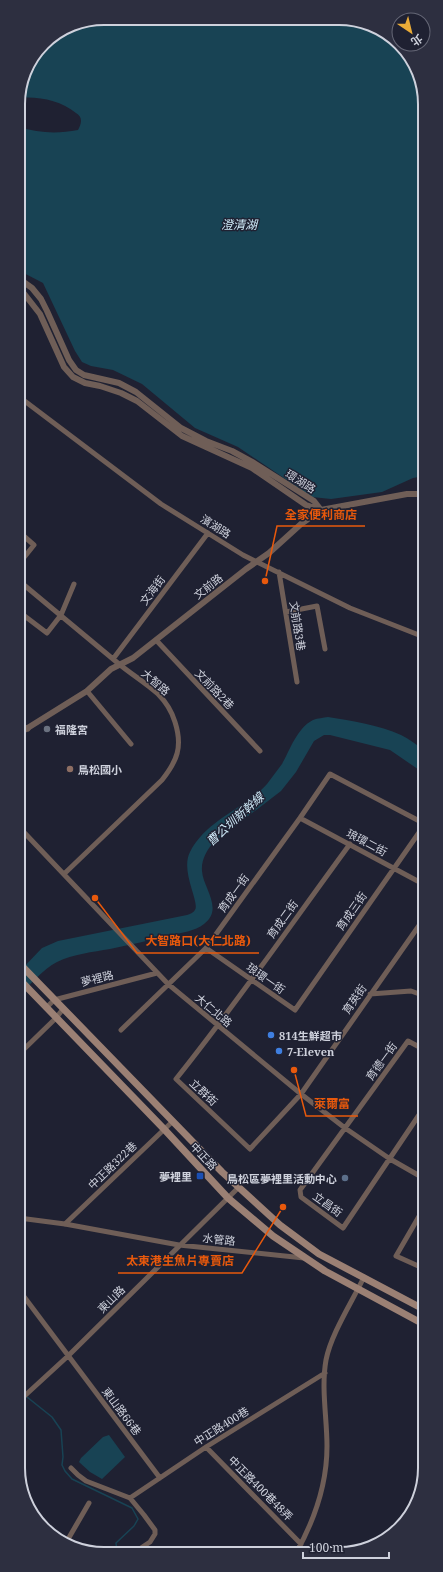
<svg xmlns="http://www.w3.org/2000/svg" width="443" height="1572" font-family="'Noto Serif','Noto Sans TC',serif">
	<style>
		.water { fill: #184354 }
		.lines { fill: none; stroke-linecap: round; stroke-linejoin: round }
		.stream { stroke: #184354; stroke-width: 1.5 }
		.minor { stroke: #6f5e57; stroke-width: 5 }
		.tertiary { stroke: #6f5e57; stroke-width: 6 }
		.secondary { stroke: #9b8074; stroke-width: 7 }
		.worship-dot { fill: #6b7280; stroke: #1f2132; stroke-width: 1.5 }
		.education-dot { fill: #8d6e63; stroke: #1f2132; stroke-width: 1.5 }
		.shop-dot { fill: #3f7fe0; stroke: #1f2132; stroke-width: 1.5 }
		.transit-dot { fill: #1a4fb4; stroke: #1f2132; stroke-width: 1.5 }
		.service-dot { fill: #5c6f8a; stroke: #1f2132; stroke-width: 1.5 }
		.labels { text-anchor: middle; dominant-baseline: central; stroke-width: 3; stroke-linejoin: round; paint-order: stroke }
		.street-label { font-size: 11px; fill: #ced1dc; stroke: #1f2132 }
		.poi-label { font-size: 11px; font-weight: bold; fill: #ced1dc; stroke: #1f2132; text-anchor: start }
		.water-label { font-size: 12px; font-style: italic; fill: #cee9f7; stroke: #1f2132 }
		.rim { fill: none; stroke: #ced1dc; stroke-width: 2 }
		.leader { fill: none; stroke: #e8590c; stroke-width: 1.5 }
		.callout-dot { fill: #e8590c; stroke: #1f2132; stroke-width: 1.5 }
		.callout-label { font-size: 12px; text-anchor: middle; font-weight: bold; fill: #e8590c; stroke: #1f2132; stroke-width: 3; stroke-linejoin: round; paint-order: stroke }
	</style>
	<rect width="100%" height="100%" fill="#1f2132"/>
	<path class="water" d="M104,18L356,20L400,44L424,92V476L413,478L382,492L331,499L312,497L238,447L195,428L142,384L113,370L91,366L82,362L75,351L43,283L18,270V127C39,133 57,134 78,130C79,128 81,124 81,121C81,117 79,115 76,113C60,100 38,96 18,98L25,71L43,43L71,24Z
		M328,717C352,721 379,725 401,735C409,739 417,745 425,751V774L390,750L330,735H324L314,741L296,772L281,791L213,843C207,850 201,860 202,871C203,888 224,909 204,924C195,931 181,933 170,935C150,940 130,945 110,949C93,952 73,954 57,962C43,969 30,985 19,996V972L42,948L58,941L187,915C190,914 193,913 195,910C200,902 180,871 190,852C206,820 244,809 267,784C272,777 277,771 282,764C290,750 297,728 313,720C318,718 323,718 328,717Z
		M109,1435L125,1457L102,1479L90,1472L79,1462L81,1458L103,1437Z"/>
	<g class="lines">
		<path class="stream" d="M19,1391L24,1394
			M27,1397L52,1417L61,1430L63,1457L62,1465L65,1471L72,1479L132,1508L138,1519L134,1526L116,1543L117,1552"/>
		<path class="minor" d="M18,396L161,504L243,555L350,608L424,637
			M18,505L21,507
			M18,531L34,545L18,565
			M279,572L297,682
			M18,580C52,608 85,636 119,664C131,674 146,683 158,694C165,701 172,712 175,722C183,747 177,761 162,780L64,874
			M18,611L47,633L61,615L74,584
			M286,612L317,606L325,649
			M156,640L260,751
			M113,659L208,533
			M87,691L131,744
			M18,723L28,729
			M300,818L425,885
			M18,826L168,984L301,1094L345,1128L390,1159L425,1179
			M350,844C292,923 237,1003 176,1079L250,1149L301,1094L425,917
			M206,948L295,1010L425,824
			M370,994L411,991L425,996
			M46,1008L54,1000L157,973
			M121,1030L206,948L300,818L330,774L425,824
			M425,1050L408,1041L300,1190L301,1197L343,1228L425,1106
			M19,1054L56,1018L63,1009
			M425,1206L396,1256L425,1269
			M19,1218L65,1224L179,1245L304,1258
			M65,1224L173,1121
			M19,1290L160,1478
			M19,1401L68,1356L239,1187
			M206,1447L301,1544
			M71,1468L78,1475L86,1481L130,1498L144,1515L155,1530V1534L150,1542L135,1552
			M130,1498L206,1447L325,1373
			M67,1541L89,1503
			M296,1553C314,1521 327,1483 327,1446C327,1418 321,1388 326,1360C331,1334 352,1302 364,1277"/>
		<path class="tertiary" d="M18,278L32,288L41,299L47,311L69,360L76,370L84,375L119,383L136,392L181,428L206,441L232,451L254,463L314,501L321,510
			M18,289L22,291L40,314L64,367L73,377L85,383L100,386L121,393L137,401L182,436L252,468L306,505L321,510
			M18,734L87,691L111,669L133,658L246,569L269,553L301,524L321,510L407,494H424"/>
		<path class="secondary" d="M19,963L222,1172L280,1225L319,1254L425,1310
			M19,979L164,1129L228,1198L273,1236L325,1271L425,1325"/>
	</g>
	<circle class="worship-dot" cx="47" cy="729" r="4"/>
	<circle class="education-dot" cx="70" cy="769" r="4"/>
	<g class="shop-dot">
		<circle cx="271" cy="1035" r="4"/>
		<circle cx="279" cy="1051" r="4"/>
	</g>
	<rect class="transit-dot" x="196" y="1172" width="8" height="8" rx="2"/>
	<circle class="service-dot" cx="345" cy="1178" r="4"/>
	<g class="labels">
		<g class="street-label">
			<text transform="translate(301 481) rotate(32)">環湖路</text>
			<text transform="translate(216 526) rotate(32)">濱湖路</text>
			<text transform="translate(208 586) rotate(-38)">文前路</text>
			<text transform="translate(152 590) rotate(-53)">文海街</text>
			<text transform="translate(298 626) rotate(81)">文前路3巷</text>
			<text transform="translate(156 682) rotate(41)">大智路</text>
			<text transform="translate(215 689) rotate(46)">文前路2巷</text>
			<text transform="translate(367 842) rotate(28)">琅環二街</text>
			<text transform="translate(233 893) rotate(-54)">育成一街</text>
			<text transform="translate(351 911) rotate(-55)">育成三街</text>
			<text transform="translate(282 919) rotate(-54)">育成二街</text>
			<text transform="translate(97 978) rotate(-14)">夢裡路</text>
			<text transform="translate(266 978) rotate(35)">琅環一街</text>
			<text transform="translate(354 999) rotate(-55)">育英街</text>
			<text transform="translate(214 1010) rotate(40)">大仁北路</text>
			<text transform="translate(381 1061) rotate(-54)">育德一街</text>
			<text transform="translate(204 1092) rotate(43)">立群街</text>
			<text transform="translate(204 1156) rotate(47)">中正路</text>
			<text transform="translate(112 1165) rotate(-44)">中正路322巷</text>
			<text transform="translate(328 1204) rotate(36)">立昌街</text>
			<text transform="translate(219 1239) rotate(6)">水管路</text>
			<text transform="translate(111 1299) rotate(-45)">東山路</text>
			<text transform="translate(122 1411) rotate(53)">東山路66巷</text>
			<text transform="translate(221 1426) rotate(-32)">中正路400巷</text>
			<text transform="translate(261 1488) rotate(45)">中正路400巷48弄</text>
		</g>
		<g class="poi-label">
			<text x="55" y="729">福隆宮</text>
			<text x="78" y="769">鳥松國小</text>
			<text x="279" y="1035">814生鮮超市</text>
			<text x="287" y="1051">7-Eleven</text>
			<text x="192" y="1176" text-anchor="end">夢裡里</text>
			<text x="337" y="1178" text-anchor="end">鳥松區夢裡里活動中心</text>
		</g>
		<g class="water-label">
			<text x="239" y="224">澄清湖</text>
			<text transform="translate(235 819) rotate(-42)">曹公圳新幹線</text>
		</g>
	</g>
	<path d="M0 0H443V1572H0ZM104 25H339A79 79 0 0 1 418 104V1468A79 79 0 0 1 339 1547H104A79 79 0 0 1 25 1468V104A79 79 0 0 1 104 25Z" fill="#2d2f40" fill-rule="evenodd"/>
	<path class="rim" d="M104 25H339A79 79 0 0 1 418 104V1468A79 79 0 0 1 339 1547H104A79 79 0 0 1 25 1468V104A79 79 0 0 1 104 25Z"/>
	<path class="leader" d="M265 581L277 526H365M95 898L137 953H259M294 1070L306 1116H358M283 1207L242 1273H118"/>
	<g class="callout-dot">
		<circle cx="265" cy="581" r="4"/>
		<circle cx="95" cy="898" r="4"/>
		<circle cx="294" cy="1070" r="4"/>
		<circle cx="283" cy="1207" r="4"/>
	</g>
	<g class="callout-label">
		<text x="321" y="519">全家便利商店</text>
		<text x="198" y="945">大智路口(大仁北路)</text>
		<text x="332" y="1108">萊爾富</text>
		<text x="180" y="1265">太東港生魚片專賣店</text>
	</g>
	<g transform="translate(411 32) rotate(145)"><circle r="19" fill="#1f2132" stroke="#656776"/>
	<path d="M0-3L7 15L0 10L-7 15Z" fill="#e9ab38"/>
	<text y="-6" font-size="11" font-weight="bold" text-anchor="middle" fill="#ced1dc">北</text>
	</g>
	<path d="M303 1552v6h86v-6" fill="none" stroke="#ced1dc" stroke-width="2"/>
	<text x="309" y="1552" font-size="12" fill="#ced1dc" stroke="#1f2132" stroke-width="3" paint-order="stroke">100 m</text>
</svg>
